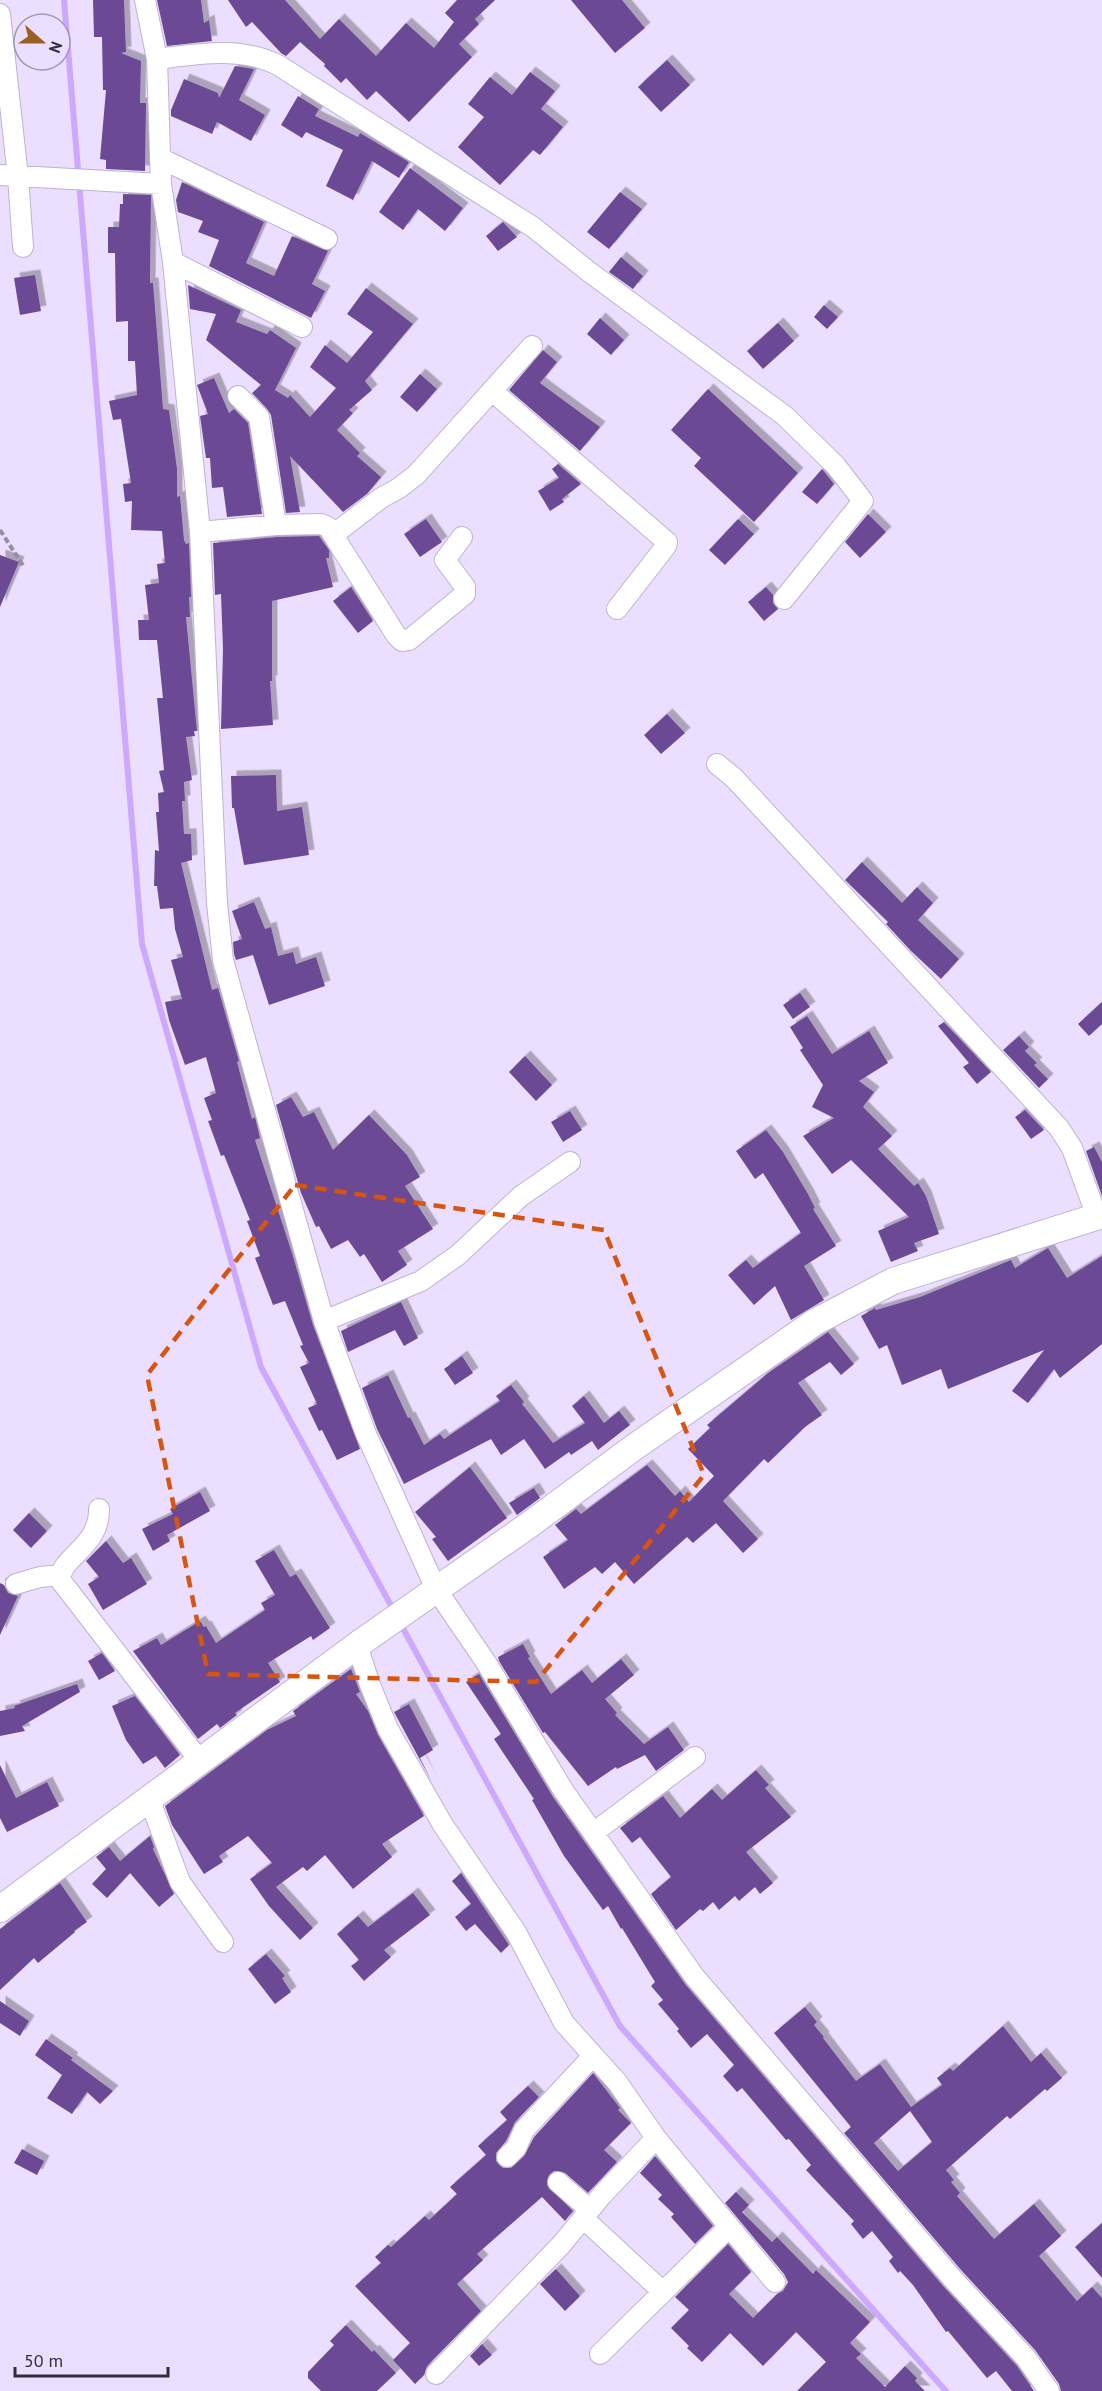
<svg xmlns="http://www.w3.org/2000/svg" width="1102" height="2391" font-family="'PT Sans',sans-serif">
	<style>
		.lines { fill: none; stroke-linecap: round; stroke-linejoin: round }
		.stream { stroke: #cca9fc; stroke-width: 6 }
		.building { fill: #6c4a94; fill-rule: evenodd; filter: url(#shadow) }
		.minor-casing { stroke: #beb3d1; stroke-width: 22 }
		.tertiary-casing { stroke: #beb3d1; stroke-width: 28 }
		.path { stroke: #968da3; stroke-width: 4; stroke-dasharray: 6 3; stroke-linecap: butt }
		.minor { stroke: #fff; stroke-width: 20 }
		.tertiary { stroke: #fff; stroke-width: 26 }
		.marked { fill: none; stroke: #d65511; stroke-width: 4.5; stroke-dasharray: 12 8; stroke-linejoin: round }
	</style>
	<defs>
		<filter id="shadow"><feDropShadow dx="5.5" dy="-5.5" stdDeviation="0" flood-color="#0004"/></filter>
	</defs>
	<rect width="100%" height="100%" fill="#ebdefe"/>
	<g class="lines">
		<path class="stream" d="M64,0L142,944L261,1367L394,1611
			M400,1623L620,2026L946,2391"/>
	</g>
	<path class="building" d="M93,0H124L126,52L121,53L141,61L140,103H146L145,171L106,169V160L100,159L106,90H103L102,37H94Z
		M157,0H201L204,23L209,20L212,41L167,46Z
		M228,0H285L320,39L339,19L376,56L406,23L434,48L454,22L445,13L457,0H495L475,19L479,24L459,44L472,57L409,122L376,91L367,100L346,78L341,83L324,66L325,64L300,42L286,56L281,53L252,22L246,27Z
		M571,0H622L645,28L615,53Z
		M667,60L690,85L661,112L638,87Z
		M235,66L254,69L239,100L265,115L251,141L217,122L212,134L171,116V110L184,79L218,93L219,98Z
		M530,72L555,91L541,109L563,127L540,155L533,150L500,185L458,147L484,117L468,104L490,77L512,95Z
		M298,96L319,109L315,116L358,137L360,133L409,162L399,178L372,161L353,200L326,186L343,150L306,132L302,138L281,125Z
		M410,168L463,208L445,231L418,209L403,230L379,212Z
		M182,182L264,222L246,263L274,276L292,236L328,251L312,284L325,291L311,318L209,266L219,240L198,232L203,221L178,212L176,200Z
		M620,192L642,209L609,249L587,232Z
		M123,194L151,195L150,283H153L163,409L169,410L177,469V497L180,496L184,540L186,544L189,543L191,597H189L190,617H186L197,731H194L195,736L186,737L192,780L184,782L185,801H182L184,834H191L192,860L181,863L212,990L218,988L239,1061L237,1062L252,1119L255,1117L260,1138L255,1140L292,1253L313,1325L360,1449L337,1460L322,1430L319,1431L308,1408L317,1404L300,1367L309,1363L300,1346L303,1345L285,1301L273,1305L255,1258L260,1256L247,1221L250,1220L224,1155L221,1156L208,1121L212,1120L204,1098L216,1093L206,1057L185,1065L169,1020L165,1002L182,999L171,960L183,957L175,929L173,908L160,909L157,886H154L155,850L159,851L156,812H159L158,793L164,792L159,771L164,770L157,698H163L157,640H139L138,620H149L145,585L159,583L157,564L165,563L162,531L131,530L132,501L125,502L123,484L131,483L121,419L113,420L109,401L137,395L135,361H128V321L116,322L115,253H108V227H119L120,204H123Z
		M503,222L517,237L498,251L486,236Z
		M621,257L643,276L633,289L609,272Z
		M35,275L41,311L20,315L14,278Z
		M188,285L241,310L236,322L267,334L270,330L296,348L275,390L288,398L290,395L310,417L336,388L310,367L325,345L347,363L373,332L347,314L366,288L413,324L365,381L372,390L349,410L353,413L337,430L360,453L357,456L381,477L367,494L343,512L290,456L300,512L286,513L271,415L267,409L252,393L261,385L206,340L216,314L190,309Z
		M824,305L838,317L827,329L814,317Z
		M600,318L624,340L611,355L587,334Z
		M778,323L794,341L763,369L747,351Z
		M543,350L557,362L540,383L600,427L580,451L509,390Z
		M420,374L437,389L417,412L400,397Z
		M214,378L229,413L234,409L248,423L262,514L227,517L223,487L212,488L210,458H206L200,416L208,414L197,385Z
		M708,389L798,473L754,522L694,466L701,458L671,430Z
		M558,464L581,484L562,499L564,502L550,511L538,491L559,478L552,469Z
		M822,469L834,484L817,504L802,492Z
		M868,514L886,532L860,558L845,542Z
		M426,519L442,542L420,557L404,534Z
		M738,519L754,534L725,565L709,550Z
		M319,536L329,550V558H326L333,587L272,601V681H270L273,725L221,729L223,649L221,594L215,595L213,543L277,537Z
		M0,555L19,562L0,607Z
		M351,587L373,621L358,633L333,601Z
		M766,587L773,595V603L778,609L764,621L748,602Z
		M667,714L685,733L661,754L644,735Z
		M276,775L277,811L302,807L309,855L244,865L234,808H232L231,776Z
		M862,862L902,903L917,887L933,903L918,920L959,959L941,979L911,951L886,924L888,922L845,880Z
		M254,902L265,929L271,927L278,956L293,952L296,964L316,957L325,986L269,1005L253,955L236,960L234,954L233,942L242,939L232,911Z
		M800,993L810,1007L793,1019L783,1005Z
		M1102,1002V1024L1089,1036L1078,1024Z
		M807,1016L832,1054L869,1031L888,1063L859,1081L874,1092L863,1107L892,1136L878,1149L914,1186L918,1183L926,1196L939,1234L914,1243L918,1251L891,1262L878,1231L909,1217L851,1160L832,1174L803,1136L834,1118L812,1107L823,1085L800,1050L803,1048L790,1027Z
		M944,1022L991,1072L977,1084L963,1067L969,1063L938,1026Z
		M1019,1036L1029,1047L1025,1051L1037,1063L1034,1065L1048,1079L1039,1088L1003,1050Z
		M525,1056L552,1085L536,1101L509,1072Z
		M291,1097L303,1117L314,1112L333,1150L369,1115L407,1155L420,1177L405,1186L433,1229L398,1251L407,1265L382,1282L364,1254L360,1257L348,1240L331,1249L319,1226L316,1227L301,1193L276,1105Z
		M1025,1110L1044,1130L1031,1139L1015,1117Z
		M570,1111L582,1130L563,1142L551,1122Z
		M766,1130L783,1152L808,1194L815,1208L813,1209L836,1246L804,1266L824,1300L791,1320L775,1286L754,1305L728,1275L746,1260L753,1268L801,1233L763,1173L755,1179L736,1151Z
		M1094,1147L1102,1162V1196L1086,1151Z
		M1048,1248L1067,1278L1102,1256V1344L1060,1378L1054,1369L1028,1403L1012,1391L1044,1350L948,1389L941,1369L902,1385L887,1345L879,1349L861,1316L875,1308L876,1310L920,1297L1011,1260L1015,1268Z
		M401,1302L418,1338L404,1346L395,1330L348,1352L341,1331Z
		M828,1332L854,1364L841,1375L830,1362L798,1383L822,1415L805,1427L768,1463L764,1459L723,1501L758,1539L743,1553L716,1523L693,1543L687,1537L634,1584L615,1562L602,1574L595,1567L564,1589L543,1557L568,1540L555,1525L576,1509L581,1514L647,1465L675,1496L680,1491L689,1502L714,1476L688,1449L710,1428L707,1425L768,1373Z
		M462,1356L473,1373L455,1385L444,1369Z
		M388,1375L408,1418L410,1417L424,1445L440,1434L444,1439L500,1401L496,1396L511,1385L524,1402L522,1404L553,1443L585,1423L572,1406L584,1396L604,1423L619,1411L630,1425L598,1450L592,1441L571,1455L569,1452L545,1469L524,1439L501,1455L491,1439L404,1484L377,1429L362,1388Z
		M470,1467L507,1518L448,1561L432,1539L436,1537L415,1512Z
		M534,1488L540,1498L517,1515L509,1503Z
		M200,1492L210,1511L167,1535L170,1541L153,1551L142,1529L173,1514L170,1509Z
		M29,1513L47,1531L31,1548L13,1530Z
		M106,1541L123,1563L131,1558L147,1584L103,1610L88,1584L99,1577L86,1561Z
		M274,1550L290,1577L296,1574L330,1628L313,1640L311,1636L268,1663L280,1682L235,1713L237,1715L220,1728L217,1724L198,1739L133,1651L157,1638L161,1645L200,1621L204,1627L206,1626L216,1643L265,1610L261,1603L275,1595L255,1561Z
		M0,1583L4,1585L8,1593L18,1596L0,1635Z
		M523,1644L530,1657L528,1658L551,1694L582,1670L592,1683L621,1659L634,1675L605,1699L617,1713L615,1715L644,1744L668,1727L684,1750L656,1771L645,1755L617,1769L616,1767L588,1786L545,1732L543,1733L499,1661L498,1657Z
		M102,1653L115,1671L99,1680L88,1661Z
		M351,1669L360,1692L356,1694L368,1711L378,1735L424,1816L382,1844L392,1857L353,1889L325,1855L307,1871L303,1867L276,1887L313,1928L300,1940L269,1906L250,1879L272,1863L248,1836L219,1856L223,1862L204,1874L172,1825L165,1806L267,1730L296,1716L293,1711Z
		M479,1674L553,1797L685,1984L943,2286L1017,2366L1034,2391H1012L996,2371L987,2378L948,2331L946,2332L913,2285L900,2271L898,2273L889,2261L893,2257L872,2231L863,2239L851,2224L854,2221L806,2170L811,2165L789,2139L786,2140L742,2088L737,2092L723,2076L734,2065L707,2034L691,2048L677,2031L679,2029L658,2004L663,2000L651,1986L655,1982L622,1928L621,1929L608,1906L603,1910L564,1856L532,1800L534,1799L494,1739L501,1734L466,1682Z
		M77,1684L80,1692L22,1726L25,1731L0,1736V1711L15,1708L14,1706Z
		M135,1696L180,1755L165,1768L156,1756L143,1764L126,1740L112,1706Z
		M409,1704L433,1750L420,1758L432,1782L394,1712Z
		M0,1765L16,1798L47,1782L59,1806L7,1832L0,1818Z
		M756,1770L769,1785L765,1788L791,1817L746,1852L773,1883L760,1894L755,1887L739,1901L735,1896L719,1910L713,1902L703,1911L700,1909L676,1930L651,1894L671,1877L640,1837L632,1843L620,1828L663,1796L680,1818L712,1789L722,1800Z
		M150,1836L154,1847L153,1849L174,1894L159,1907L130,1873L107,1898L92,1884L106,1869L96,1857L109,1847L120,1861Z
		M461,1873L509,1945L501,1953L475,1924L466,1931L455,1917L471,1904L452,1881Z
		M60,1883L87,1922L74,1931L75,1932L38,1963L34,1958L0,1990V1929Z
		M413,1893L430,1915L384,1950L391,1957L364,1981L351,1966L359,1960L337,1934L358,1916L368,1927Z
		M266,1954L285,1976L282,1978L291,1992L275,2004L248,1969Z
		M0,2001L29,2021L20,2036L0,2023Z
		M805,2007L817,2022L814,2025L824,2037L823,2038L856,2081L880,2064L911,2107L942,2085L937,2078L950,2068L953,2071L1003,2026L1031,2062L1041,2053L1062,2078L1047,2091L1045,2089L1010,2119L1007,2116L946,2170L954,2180L951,2182L960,2193L957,2196L994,2239L1034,2204L1061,2236L1039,2256L1077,2301L1092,2287L1102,2298V2391H1061L1059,2384L1035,2350L961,2270L844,2133L851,2127L774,2033ZM910,2111L932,2142L898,2171L874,2143Z
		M46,2039L73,2058L71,2060L113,2091L100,2104L87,2092L72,2114L47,2098L62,2075L35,2055Z
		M593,2073L620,2108L618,2110L631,2123L604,2150L617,2162L588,2193L565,2173L554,2171L549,2175L547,2185L573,2211L565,2221L542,2197L477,2254L483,2260L457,2284L481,2311L427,2366L424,2375L415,2384L393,2360L410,2343L355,2286L381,2263L375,2257L388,2245L391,2247L425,2216L429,2220L457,2194L450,2187L486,2155L478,2146L507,2120L500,2112L528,2086L539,2097L515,2122L506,2141L496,2153V2161L503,2168H511L524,2156L534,2137Z
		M22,2149L44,2161L37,2175L14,2163Z
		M655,2156L713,2226L695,2244L671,2217L674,2214L658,2199L662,2195L640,2173Z
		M736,2192L749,2205L742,2212L772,2242L777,2237L813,2274L816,2270L870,2322L850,2343L861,2354L856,2358L885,2387L905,2366L917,2378L915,2381L925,2391H797L826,2362L796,2332L763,2366L730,2333L702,2362L687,2348L689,2346L671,2328L689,2310L675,2297L728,2244L751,2272L729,2294L753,2318L777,2294L783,2291L788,2282L784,2274L725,2203Z
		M1102,2223V2278L1075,2247Z
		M556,2269L580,2296L565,2311L540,2284Z
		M346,2325L372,2352L374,2350L396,2373L377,2391H321L308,2378V2372L334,2345L330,2341Z
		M482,2344L492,2355L479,2366L470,2356Z"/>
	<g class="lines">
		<g class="minor-casing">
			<path id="minor" d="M145,0L157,59L161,184L173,262L200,532L217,903L223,960L324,1321L366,1434L436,1589L487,1664L563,1790L694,1976L952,2278L1026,2358L1049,2391
				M0,14L18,177L23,247
				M157,59C198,54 240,46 278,65L533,227L588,271L785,416L836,466L863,501L784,599
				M162,159L327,239
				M0,175L161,184
				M173,262L302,327
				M492,391L667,542L666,546L617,609
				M276,525L321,524L328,527L396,635L402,641L409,640L465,594V587L445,560L462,537
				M200,532L276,525L259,417L238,396
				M333,535L381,498L399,488L416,475L532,346
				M717,764L734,778L1059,1128L1072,1148L1097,1217
				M324,1321L421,1281L458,1255L521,1196L570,1162
				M99,1509C100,1548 57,1558 61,1581L200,1761
				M16,1584L40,1577L60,1575
				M357,1645L370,1685L388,1729L443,1825L516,1932L564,2023L617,2082L656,2138L775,2282
				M149,1798L180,1882L223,1942
				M593,1833L695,1757
				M507,2157L516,2148L524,2130L593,2056
				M558,2182L590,2210
				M583,2218L662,2291
				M600,2354L729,2227
				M436,2374L561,2245L602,2195L656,2138"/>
		</g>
		<g class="tertiary-casing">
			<path id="tertiary" d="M0,1909L360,1643L529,1525L633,1448L815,1322L893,1281L1102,1215"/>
		</g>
		<path class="path" d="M0,530L24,567"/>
		<use href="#minor" class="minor"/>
		<use href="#tertiary" class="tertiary"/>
	</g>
	<path class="marked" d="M295,1185L604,1230L704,1475L536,1682L208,1674L147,1375Z"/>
	<g transform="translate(42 42) rotate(111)"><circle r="28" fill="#ebdefe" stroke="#a198b0" stroke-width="1.5"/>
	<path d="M0-4.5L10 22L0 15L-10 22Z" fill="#9a601f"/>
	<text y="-9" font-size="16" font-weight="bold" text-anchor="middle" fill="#332e3a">N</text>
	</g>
	<path d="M15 2367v9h153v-9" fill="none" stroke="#332e3a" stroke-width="3"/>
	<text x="24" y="2367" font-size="18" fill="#332e3a" stroke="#ebdefe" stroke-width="4.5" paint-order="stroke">50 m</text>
</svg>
